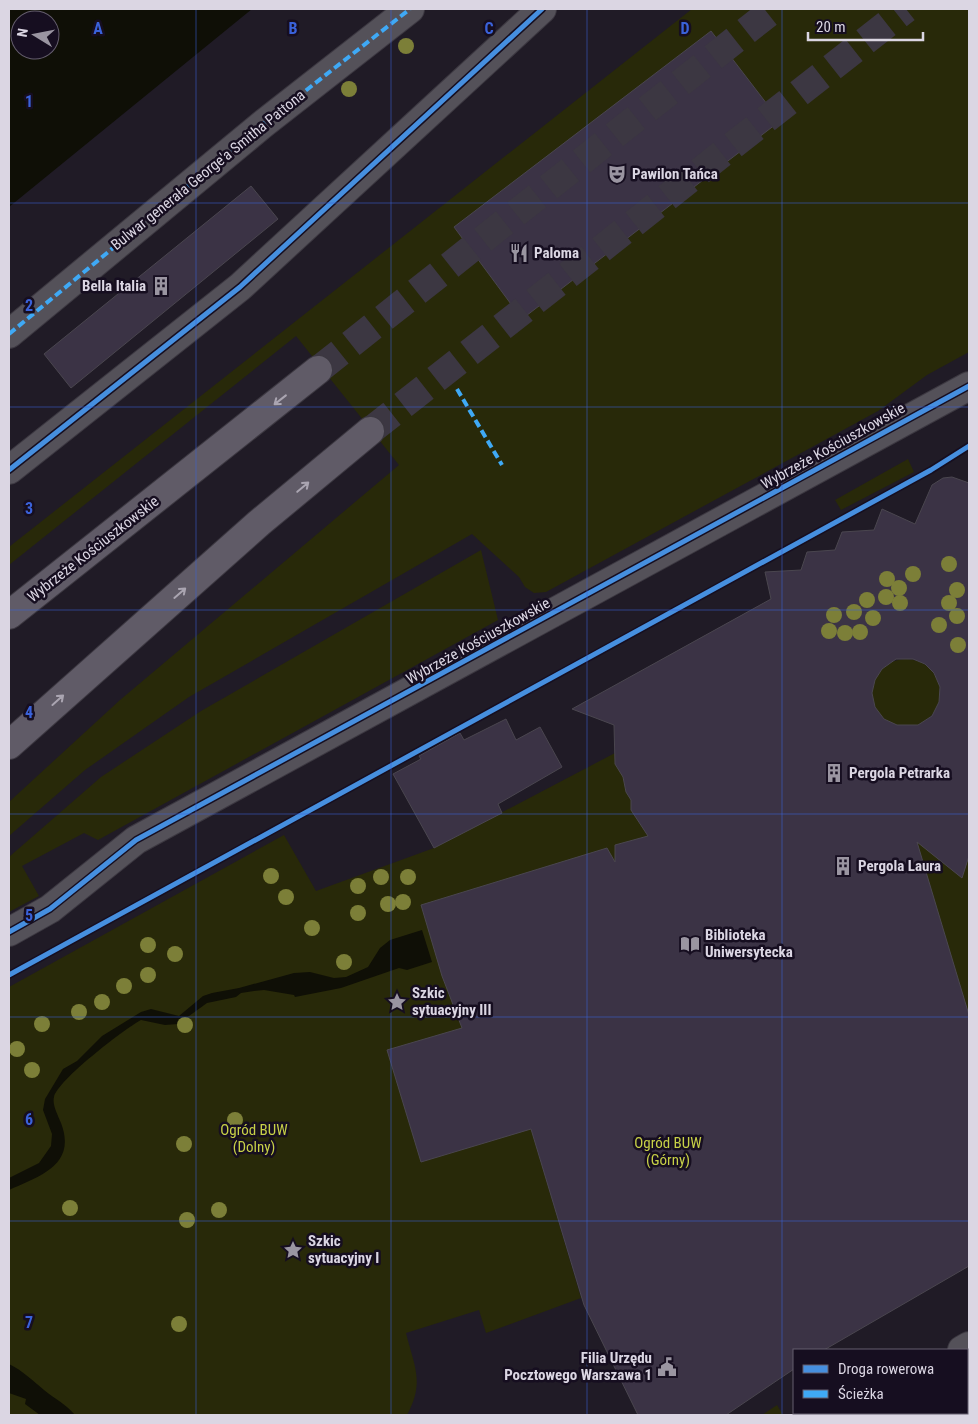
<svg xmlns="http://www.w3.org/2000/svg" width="978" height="1424" font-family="'Roboto Condensed',sans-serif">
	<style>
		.green { fill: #282909; fill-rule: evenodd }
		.water { fill: #0f0f06; fill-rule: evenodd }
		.building { fill: #3b3345; stroke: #4a464f; fill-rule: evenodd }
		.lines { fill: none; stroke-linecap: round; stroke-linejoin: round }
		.primary-tunnel { stroke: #3c3742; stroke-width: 28; stroke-dasharray: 28 14; stroke-linecap: butt }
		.pedestrian-casing { stroke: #3c3841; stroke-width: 30 }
		.minor-casing { stroke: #3c3841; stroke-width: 30 }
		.tertiary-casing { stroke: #3c3841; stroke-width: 30 }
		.primary-casing { stroke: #3c3841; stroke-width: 30 }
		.pedestrian { stroke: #545159; stroke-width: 28 }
		.minor { stroke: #545159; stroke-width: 28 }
		.tertiary { stroke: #545159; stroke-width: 28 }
		.primary { stroke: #605b67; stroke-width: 28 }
		.quiet { stroke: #3fa9f5; stroke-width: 4; stroke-dasharray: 8 4; stroke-linecap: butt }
		.cycleway-casing { stroke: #160e20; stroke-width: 8 }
		.cycleway { stroke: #468fdf; stroke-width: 5 }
		.tree { fill: #7c7f38 }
		.oneway { stroke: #aaa5b1 }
		.grid { fill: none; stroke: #3a62da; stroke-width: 1; stroke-opacity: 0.55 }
		.labels { text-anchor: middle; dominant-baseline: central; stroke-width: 5; stroke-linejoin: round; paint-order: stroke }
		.street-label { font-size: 15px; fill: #dbd6e3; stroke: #160e20 }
		.poi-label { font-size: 15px; font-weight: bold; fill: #dbd6e3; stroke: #160e20; text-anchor: start }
		.park-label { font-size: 15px; fill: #c8d147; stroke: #160e20 }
		.grid-label { font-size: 16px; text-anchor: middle; font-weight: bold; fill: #3a62da; stroke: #160e20; stroke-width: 5; stroke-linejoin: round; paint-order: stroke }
	</style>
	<rect width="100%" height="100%" fill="#201b26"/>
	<path class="green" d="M692,9H969V352L927,375L878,411L546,592L534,593L525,587L519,577L472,534L189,697L85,770L9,836V802L120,700L399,465L296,336L9,565V547Z
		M908,459L914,472L841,510L835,500Z
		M954,534L969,584V1169L916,1186L531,1129L581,1298L486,1333L479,1310L406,1333C414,1366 425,1382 407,1415H9V987L284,835L316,891L434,848L615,753L617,757ZM921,648L953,699L905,739L860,698L867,668Z
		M481,550L498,620L98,840L84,833L22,866L39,896L9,912V857L101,777L201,711Z
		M872 693a34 34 0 1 1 68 0a34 34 0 1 1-68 0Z
		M777,1405L783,1415H762Z"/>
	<path class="water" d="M9,9H252L9,207ZM20,20H50V50H20Z
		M422,930L432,962L407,970L399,968L341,988L295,997L294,995L264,990L254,991L241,993L236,997L207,1003L178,1024L165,1025L141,1020C123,1030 58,1080 54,1097C52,1105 58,1115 61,1123C77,1165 40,1176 9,1190V1178L39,1163L51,1146L52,1134L43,1110L45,1099L63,1069L77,1061L102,1036L141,1012L151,1009L179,1016L203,996L212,993L239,988L294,973L310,972L334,978L346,977L368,967L380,948L390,940Z
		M9,1364C23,1371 32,1380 44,1390C55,1399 66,1404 75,1415H40L25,1404L26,1399L9,1393Z"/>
	<path class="building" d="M711,31L780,121L522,319L454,227Z
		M251,186L278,219L71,388L44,354Z
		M952,477L969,483V856L962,878L917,842L969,1015V1266L824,1350H794V1369L726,1415H638L584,1305L531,1129L421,1162L387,1050L462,1028L442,976L421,905L607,848L615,862V845L648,836L631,810V800L626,792L623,777L615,764L614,725L572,709L771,599L765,572L801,570L807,552L835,550L842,532L874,530L882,509L915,524L932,485L943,478ZM896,659H913L925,664L934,673L940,687L939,702L932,716L918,725H897L884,719L875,707L872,693L875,680L882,669Z
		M506,719L516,740L540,727L562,767L498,804L502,813L434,848L393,774L421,759L419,756L460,733L464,740Z"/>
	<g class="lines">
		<path class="primary-tunnel" d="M318,370L774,9
			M370,431L906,9"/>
		<g class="pedestrian-casing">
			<path id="pedestrian" d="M9,334L263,124L410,9"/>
		</g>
		<g class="minor-casing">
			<path id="minor" d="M9,470L240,287L542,9
				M9,932L50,909L136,840L969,386"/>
		</g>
		<g class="tertiary-casing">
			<path id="tertiary" d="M962,1350L969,1346
				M866,1415L870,1413"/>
		</g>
		<g class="primary-casing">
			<path id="primary" d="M9,615L318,370
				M9,745L259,523L370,431"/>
		</g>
		<use href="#pedestrian" class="pedestrian"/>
		<use href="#minor" class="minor"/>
		<use href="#tertiary" class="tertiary"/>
		<use href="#primary" class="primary"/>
		<path class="quiet" d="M9,334L263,124L410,9
			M457,389L502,465"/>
		<g class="cycleway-casing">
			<path id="cycleway" d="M9,470L240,287L542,9
				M9,932L50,909L136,840L969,386
				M9,975L931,470L969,446"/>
		</g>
		<use href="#cycleway" class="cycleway"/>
	</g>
	<g class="tree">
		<circle cx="406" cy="46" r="8"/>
		<circle cx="349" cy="89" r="8"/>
		<circle cx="949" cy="564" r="8"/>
		<circle cx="913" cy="574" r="8"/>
		<circle cx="887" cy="579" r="8"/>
		<circle cx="899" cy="588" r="8"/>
		<circle cx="957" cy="590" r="8"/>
		<circle cx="886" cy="597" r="8"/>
		<circle cx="867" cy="600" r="8"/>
		<circle cx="900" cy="603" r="8"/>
		<circle cx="949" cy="603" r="8"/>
		<circle cx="854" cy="612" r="8"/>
		<circle cx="834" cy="615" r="8"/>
		<circle cx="957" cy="616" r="8"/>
		<circle cx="873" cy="618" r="8"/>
		<circle cx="939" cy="625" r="8"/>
		<circle cx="829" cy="631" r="8"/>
		<circle cx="860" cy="632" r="8"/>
		<circle cx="845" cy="633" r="8"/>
		<circle cx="958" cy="645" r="8"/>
		<circle cx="271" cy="876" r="8"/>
		<circle cx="381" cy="877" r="8"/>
		<circle cx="408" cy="877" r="8"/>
		<circle cx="358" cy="886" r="8"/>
		<circle cx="286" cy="897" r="8"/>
		<circle cx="403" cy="902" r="8"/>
		<circle cx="388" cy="904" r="8"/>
		<circle cx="358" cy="913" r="8"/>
		<circle cx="312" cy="928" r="8"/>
		<circle cx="148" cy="945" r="8"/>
		<circle cx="175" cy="954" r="8"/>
		<circle cx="344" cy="962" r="8"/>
		<circle cx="148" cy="975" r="8"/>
		<circle cx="124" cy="986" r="8"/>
		<circle cx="102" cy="1002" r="8"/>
		<circle cx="79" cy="1012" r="8"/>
		<circle cx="42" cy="1024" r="8"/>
		<circle cx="185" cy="1025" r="8"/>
		<circle cx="17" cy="1049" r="8"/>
		<circle cx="32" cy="1070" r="8"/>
		<circle cx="235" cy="1120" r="8"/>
		<circle cx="184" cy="1144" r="8"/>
		<circle cx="70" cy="1208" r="8"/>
		<circle cx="219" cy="1210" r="8"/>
		<circle cx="187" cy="1220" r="8"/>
		<circle cx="179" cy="1324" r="8"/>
	</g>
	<defs><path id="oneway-shaft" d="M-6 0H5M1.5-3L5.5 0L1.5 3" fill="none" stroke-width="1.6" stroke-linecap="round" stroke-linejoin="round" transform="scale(1.25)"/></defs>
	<g class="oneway">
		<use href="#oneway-shaft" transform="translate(280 400) rotate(142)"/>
		<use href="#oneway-shaft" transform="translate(303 487) rotate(-40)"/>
		<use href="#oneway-shaft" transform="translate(180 593) rotate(-41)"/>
		<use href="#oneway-shaft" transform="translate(58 700) rotate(-42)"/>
	</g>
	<path class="grid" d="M196,9V1415M391,9V1415M587,9V1415M782,9V1415M9,203H969M9,407H969M9,610H969M9,814H969M9,1017H969M9,1221H969"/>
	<defs>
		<g id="theatre-bare" transform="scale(1.5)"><path d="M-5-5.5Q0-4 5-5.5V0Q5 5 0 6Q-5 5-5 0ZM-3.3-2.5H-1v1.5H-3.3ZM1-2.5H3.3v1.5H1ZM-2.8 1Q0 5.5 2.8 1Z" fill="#9a95a1" stroke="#160e20" stroke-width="2.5" paint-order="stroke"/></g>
		<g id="restaurant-bare" transform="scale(1.5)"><path d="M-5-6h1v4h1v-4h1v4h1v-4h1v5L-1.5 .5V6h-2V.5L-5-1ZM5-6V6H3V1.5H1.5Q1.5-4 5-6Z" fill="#9a95a1" stroke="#160e20" stroke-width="2.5" paint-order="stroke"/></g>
		<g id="building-bare" transform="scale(1.5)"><path d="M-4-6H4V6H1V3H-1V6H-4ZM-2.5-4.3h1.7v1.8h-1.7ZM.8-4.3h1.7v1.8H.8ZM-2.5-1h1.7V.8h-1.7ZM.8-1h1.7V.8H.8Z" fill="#9a95a1" stroke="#160e20" stroke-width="2.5" paint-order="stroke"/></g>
		<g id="library-bare" transform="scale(1.5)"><path d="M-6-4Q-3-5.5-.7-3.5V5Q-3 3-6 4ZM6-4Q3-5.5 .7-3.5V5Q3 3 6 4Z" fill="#9a95a1" stroke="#160e20" stroke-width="2.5" paint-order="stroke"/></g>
		<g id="sight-bare" transform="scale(1.5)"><path d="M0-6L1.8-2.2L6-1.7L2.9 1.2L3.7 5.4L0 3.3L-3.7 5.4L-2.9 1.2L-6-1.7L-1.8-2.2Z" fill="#9a95a1" stroke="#160e20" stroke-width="2.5" paint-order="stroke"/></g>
		<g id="civic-bare" transform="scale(1.5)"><path d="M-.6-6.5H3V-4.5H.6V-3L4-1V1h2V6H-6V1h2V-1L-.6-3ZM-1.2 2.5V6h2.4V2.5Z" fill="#9a95a1" stroke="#160e20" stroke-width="2.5" paint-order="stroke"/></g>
	</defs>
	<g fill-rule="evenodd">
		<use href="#theatre-bare" x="617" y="174"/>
		<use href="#restaurant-bare" x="519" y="253"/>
		<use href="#building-bare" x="161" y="286"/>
		<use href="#building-bare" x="834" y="773"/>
		<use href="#building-bare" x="843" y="866"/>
		<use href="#library-bare" x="690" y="944"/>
		<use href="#sight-bare" x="397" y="1002"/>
		<use href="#sight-bare" x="293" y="1250"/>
		<use href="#civic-bare" x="667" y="1367"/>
	</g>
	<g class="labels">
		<g class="street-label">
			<text transform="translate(208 170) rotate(-39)">Bulwar generała George'a Smitha Pattona</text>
			<text transform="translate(833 446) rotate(-29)">Wybrzeże Kościuszkowskie</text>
			<text transform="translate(93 549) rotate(-38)">Wybrzeże Kościuszkowskie</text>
			<text transform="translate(478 641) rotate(-29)">Wybrzeże Kościuszkowskie</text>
		</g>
		<g class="poi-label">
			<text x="632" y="174">Pawilon Tańca</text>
			<text x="534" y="253">Paloma</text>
			<text x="146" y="286" text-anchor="end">Bella Italia</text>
			<text x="849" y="773">Pergola Petrarka</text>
			<text x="858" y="866">Pergola Laura</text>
			<text x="705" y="935">Biblioteka<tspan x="705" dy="17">Uniwersytecka</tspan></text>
			<text x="412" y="993">Szkic<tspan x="412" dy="17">sytuacyjny III</tspan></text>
			<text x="308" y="1241">Szkic<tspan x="308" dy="17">sytuacyjny I</tspan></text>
			<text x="652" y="1358" text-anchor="end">Filia Urzędu<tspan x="652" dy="17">Pocztowego Warszawa 1</tspan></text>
		</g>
		<g class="park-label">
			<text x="254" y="1130">Ogród BUW<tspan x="254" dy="17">(Dolny)</tspan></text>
			<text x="668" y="1143">Ogród BUW<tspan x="668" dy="17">(Górny)</tspan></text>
		</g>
	</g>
	<g class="grid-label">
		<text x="98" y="34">A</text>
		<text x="293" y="34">B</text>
		<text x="489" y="34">C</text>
		<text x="685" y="34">D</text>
		<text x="29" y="107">1</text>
		<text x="29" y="311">2</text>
		<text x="29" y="514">3</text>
		<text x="29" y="718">4</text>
		<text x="29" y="921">5</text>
		<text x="29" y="1125">6</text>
		<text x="29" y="1328">7</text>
	</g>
	<rect width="978" height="1424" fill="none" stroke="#dbd6e3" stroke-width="20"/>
	<rect x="793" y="1349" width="175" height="65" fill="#160e20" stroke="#655e6e"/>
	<rect x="803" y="1365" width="25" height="8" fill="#468fdf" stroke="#655e6e"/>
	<text x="838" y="1374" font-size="15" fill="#dbd6e3">Droga rowerowa</text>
	<rect x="803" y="1390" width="25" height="8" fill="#3fa9f5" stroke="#655e6e"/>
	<text x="838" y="1399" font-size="15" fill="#dbd6e3">Ścieżka</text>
	<g transform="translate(35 35) rotate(280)"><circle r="24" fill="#160e20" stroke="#655e6e"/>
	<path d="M0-4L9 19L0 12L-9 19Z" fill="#9a95a1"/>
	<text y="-8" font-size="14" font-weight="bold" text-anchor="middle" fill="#dbd6e3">N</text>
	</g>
	<path d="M808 32v8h115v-8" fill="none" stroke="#dbd6e3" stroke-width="2.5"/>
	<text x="816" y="32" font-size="15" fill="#dbd6e3" stroke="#160e20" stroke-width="4" paint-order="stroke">20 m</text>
</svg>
